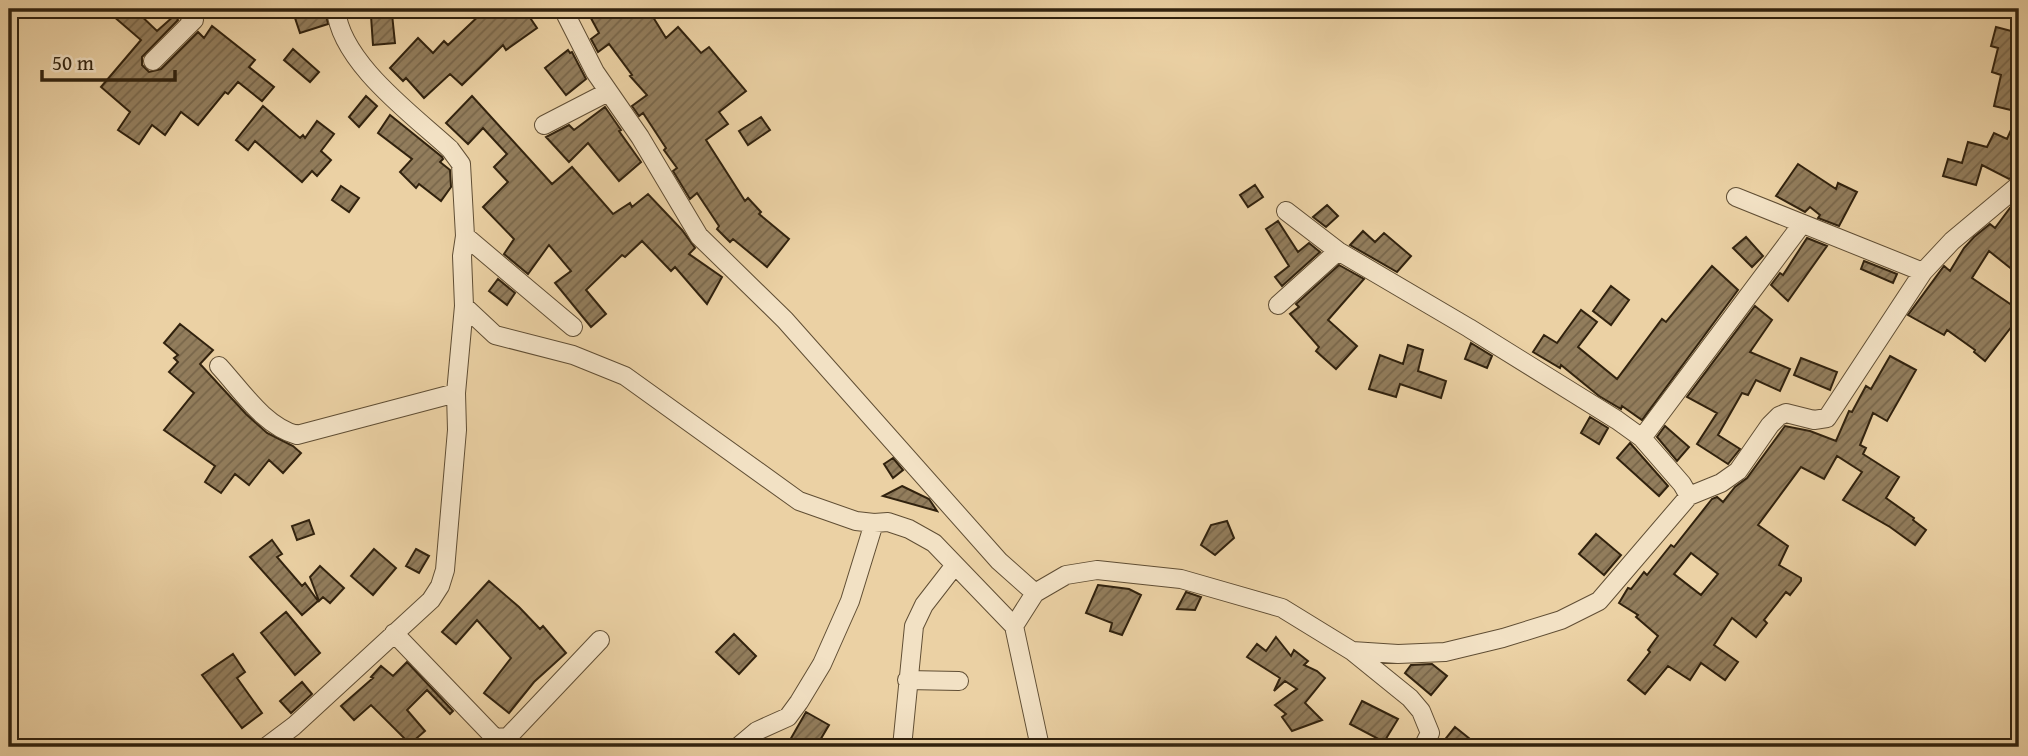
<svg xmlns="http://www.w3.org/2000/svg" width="2028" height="756" font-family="'Gentium Book Plus',serif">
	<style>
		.building { fill: url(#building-hatch); stroke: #31220e; stroke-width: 2; fill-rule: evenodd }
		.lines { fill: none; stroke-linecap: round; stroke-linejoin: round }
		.minor-casing { stroke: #604e34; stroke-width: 20 }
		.minor { stroke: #f2e1c4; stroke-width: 18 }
	</style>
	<defs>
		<pattern id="building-hatch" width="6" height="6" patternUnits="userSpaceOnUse" patternTransform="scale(1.75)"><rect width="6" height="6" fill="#927d5c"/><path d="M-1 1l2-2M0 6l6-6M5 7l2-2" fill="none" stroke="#78664a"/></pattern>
	</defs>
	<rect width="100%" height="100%" fill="#ebd1a4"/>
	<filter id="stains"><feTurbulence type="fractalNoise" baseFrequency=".00286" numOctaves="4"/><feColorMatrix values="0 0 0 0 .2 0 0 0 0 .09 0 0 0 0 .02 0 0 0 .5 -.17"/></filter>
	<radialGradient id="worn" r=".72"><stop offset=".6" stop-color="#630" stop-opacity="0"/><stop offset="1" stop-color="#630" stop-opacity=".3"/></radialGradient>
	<path class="building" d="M105,9H134L157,31L175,15L178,20L142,57V65L149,72L161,69L198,32L204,38L212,26L255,60L249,67L274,87L262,101L238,82L228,94L225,92L198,125L181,112L165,135L152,125L139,144L118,130L130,112L101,87L141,40Z
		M292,9H325L328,24L300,33Z
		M486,9H524L537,28L506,50L503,45L462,85L450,74L424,98L406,78L403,81L390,68L418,38L433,53L444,41L448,45Z
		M586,9H648L666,38L678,27L701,53L709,47L746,91L719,112L728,124L706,140L745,201L748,198L761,212L759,214L789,239L767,267L733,239L730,242L717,229L719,226L697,193L690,199L673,171L677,168L664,150L666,148L643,113L639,116L632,106L647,95L630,76L632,75L609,44L598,52L591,39L599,33Z
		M392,14L395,43L373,45L371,16Z
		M1996,27L2019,33V93L2015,111L1994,106L2001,75L1992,72L1998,48L1991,46Z
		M293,49L319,72L310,82L284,60Z
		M568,50L570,53L572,52L586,79L566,95L545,68Z
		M366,96L377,106L359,127L349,117Z
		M472,96L552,184L572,167L613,214L630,203L632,207L648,194L682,230L695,248L689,254L722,277L707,304L675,267L671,271L642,241L625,257L622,255L586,290L606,314L591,327L555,283L571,271L549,245L528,274L504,254L514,239L483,207L508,182L494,167L507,154L483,128L468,144L446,123Z
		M263,106L300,138L303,135L305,138L317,121L334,134L321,151L331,160L317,176L312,171L302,182L255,141L248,150L236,140Z
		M605,107L621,130L619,131L641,162L619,181L588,143L569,162L546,137L569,125L574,130Z
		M2019,112V174L2009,179L1982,165L1976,185L1943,176L1948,159L1962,163L1968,142L1987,147L1994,133L2007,139Z
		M390,115L442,157L443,159L440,162L450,170L451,187L441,201L419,184L416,188L400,172L412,159L378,133Z
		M761,117L770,130L748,145L739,131Z
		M1798,164L1836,189L1838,183L1857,192L1839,226L1818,218L1820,215L1810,207L1805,212L1776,196Z
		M1255,185L1263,197L1248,207L1240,195Z
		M341,186L359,198L349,212L332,200Z
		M2019,200V275L1989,251L1972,278L2019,310V317L1985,361L1974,352L1975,350L1947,330L1944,335L1908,315L1944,266L1950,271L1964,248L1974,237L1990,224L1995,228L2010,208Z
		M1327,205L1338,216L1326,227L1313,217Z
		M1278,221L1298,252L1309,243L1320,252L1282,286L1275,277L1289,266L1266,229Z
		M1363,231L1375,242L1384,233L1411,256L1397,272L1350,245Z
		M1746,237L1763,256L1752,267L1733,248Z
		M1807,238L1827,246L1788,301L1771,285L1780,273L1783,275Z
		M1864,261L1897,274L1893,283L1861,269Z
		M1339,265L1364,279L1328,320L1357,346L1336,369L1316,351L1319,347L1290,314L1299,307L1296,304Z
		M1712,266L1738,290L1642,420L1622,406L1621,409L1599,396L1561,365L1560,368L1533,352L1544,335L1557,343L1581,310L1597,322L1578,347L1617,379L1662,319L1666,322Z
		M498,279L515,293L507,305L489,291Z
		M1611,286L1629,300L1611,325L1593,311Z
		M1755,306L1772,320L1750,352L1790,369L1780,391L1756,380L1748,395L1742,393L1718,435L1740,449L1728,464L1697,444L1717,413L1687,397Z
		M180,324L213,350L200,364L246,414L267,433L293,446L301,453L283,473L269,460L249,485L235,474L221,493L205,482L215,466L164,430L194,393L169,372L178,362L174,358L178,355L164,343Z
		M1471,343L1492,356L1487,368L1465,359Z
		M1408,345L1423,350L1418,371L1446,381L1441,398L1400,384L1396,397L1369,389L1380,355L1403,364Z
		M1890,356L1916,370L1887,421L1873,413L1860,445L1866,448L1863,454L1899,477L1886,498L1914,518L1913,520L1926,530L1915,545L1890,527L1843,500L1862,472L1837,456L1824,479L1801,467L1758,525L1788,546L1779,565L1801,578V581L1790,595L1786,592L1764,620L1767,623L1756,637L1732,618L1714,645L1738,662L1725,680L1701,663L1690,680L1668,666L1645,694L1628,680L1650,652L1648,650L1658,636L1636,617L1638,615L1619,603L1628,588L1631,589L1644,572L1647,575L1671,545L1674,547L1712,499L1717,497L1723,502L1735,487L1747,478L1785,426L1810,431L1836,441L1849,411L1852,412L1866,386L1871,389ZM1691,553L1718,574L1701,595L1674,574Z
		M1801,358L1837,372L1830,390L1794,375Z
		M1590,417L1608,428L1599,444L1581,433Z
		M1665,426L1689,447L1677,461L1657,437Z
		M1630,443L1668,486L1659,496L1617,458Z
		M893,458L903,470L893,478L884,464Z
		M902,486L929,499L937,511L883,496Z
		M309,520L314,534L297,540L292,526Z
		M1227,521L1234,538L1215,555L1201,545L1211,525Z
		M1596,534L1621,555L1604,575L1579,554Z
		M272,540L282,554L277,557L302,586L305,583L318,601L302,615L250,557Z
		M374,549L396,568L373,595L351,576Z
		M416,549L429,556L419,573L406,566Z
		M320,566L344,588L330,603L323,597L319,601L310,577Z
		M489,581L519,607L540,629L543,626L566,653L534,682L509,713L484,693L511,658L477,620L456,644L442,632Z
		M1098,585L1129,589L1141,595L1122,635L1110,631L1112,623L1086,613Z
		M1186,592L1201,597L1195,610L1177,609Z
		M286,612L320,653L295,675L261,633Z
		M734,634L756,656L739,674L716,652Z
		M1276,637L1291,656L1294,650L1308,661L1304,665L1317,671L1325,678L1305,703L1322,720L1292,731L1282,717L1286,714L1275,705L1297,689L1285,681L1274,691L1280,678L1247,657L1257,644L1266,651Z
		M233,654L245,672L237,678L262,713L242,728L202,675Z
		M407,662L453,711L450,714L427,690L407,710L425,731L410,744L371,705L354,720L341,706L373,678L371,677L381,666L393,676Z
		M1432,664L1447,676L1431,695L1405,673L1411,665Z
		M302,682L312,694L291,713L280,701Z
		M1362,701L1398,719L1384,742L1350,724Z
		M806,712L829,725L816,747H786Z
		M1455,727L1480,747H1439Z"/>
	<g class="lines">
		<g class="minor-casing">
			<path id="minor" d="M153,61L194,20L185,10L187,9
				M544,125L608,92
				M1736,197L1923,272
				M465,236L573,327
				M1278,305L1338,251
				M464,306L495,335L573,355L625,376L799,501L856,521L874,523L888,522L909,529L934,543L1014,626L1035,593L999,561L785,320L699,236L640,137L595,72L563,9
				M219,366C242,391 264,426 297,435L456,393
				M1642,438L1802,224
				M1689,496L1721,483L1738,471L1770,425L1779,416L1786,413L1814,420L1827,418L1923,272L1952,241L2019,185
				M1035,593L1066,575L1097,570L1181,579L1282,608L1352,651L1398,654L1445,652L1503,638L1561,620L1599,601L1689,496L1682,484L1642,438L1617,420L1469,328L1338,251L1286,211
				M1014,626L1040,747
				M394,633L495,738L508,737L600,640
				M1352,651L1410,698L1421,711L1430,733L1423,747
				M907,680L959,681
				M266,747L294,726L431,600L440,586L445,570L457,430L456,393L464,306L462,256L465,236L461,164L450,149C413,115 340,62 336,9
				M738,747L757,731L788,717L799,702L822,664L850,601L874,523
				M902,747L914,626L924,605L955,565"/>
		</g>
		<use href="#minor" class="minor"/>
	</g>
	<rect width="2028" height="756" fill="none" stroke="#ebd1a4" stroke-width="35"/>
	<rect x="10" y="10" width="2007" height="735" fill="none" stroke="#31220e" stroke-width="3.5"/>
	<rect x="18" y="18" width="1993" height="721" fill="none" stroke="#31220e" stroke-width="2"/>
	<path d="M42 70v10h133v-10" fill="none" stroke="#31220e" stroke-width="3.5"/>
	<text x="52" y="70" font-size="21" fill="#31220e" stroke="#f2e1c4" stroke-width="5" paint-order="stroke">50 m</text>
	<rect width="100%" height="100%" filter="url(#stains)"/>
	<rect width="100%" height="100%" fill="url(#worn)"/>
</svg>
